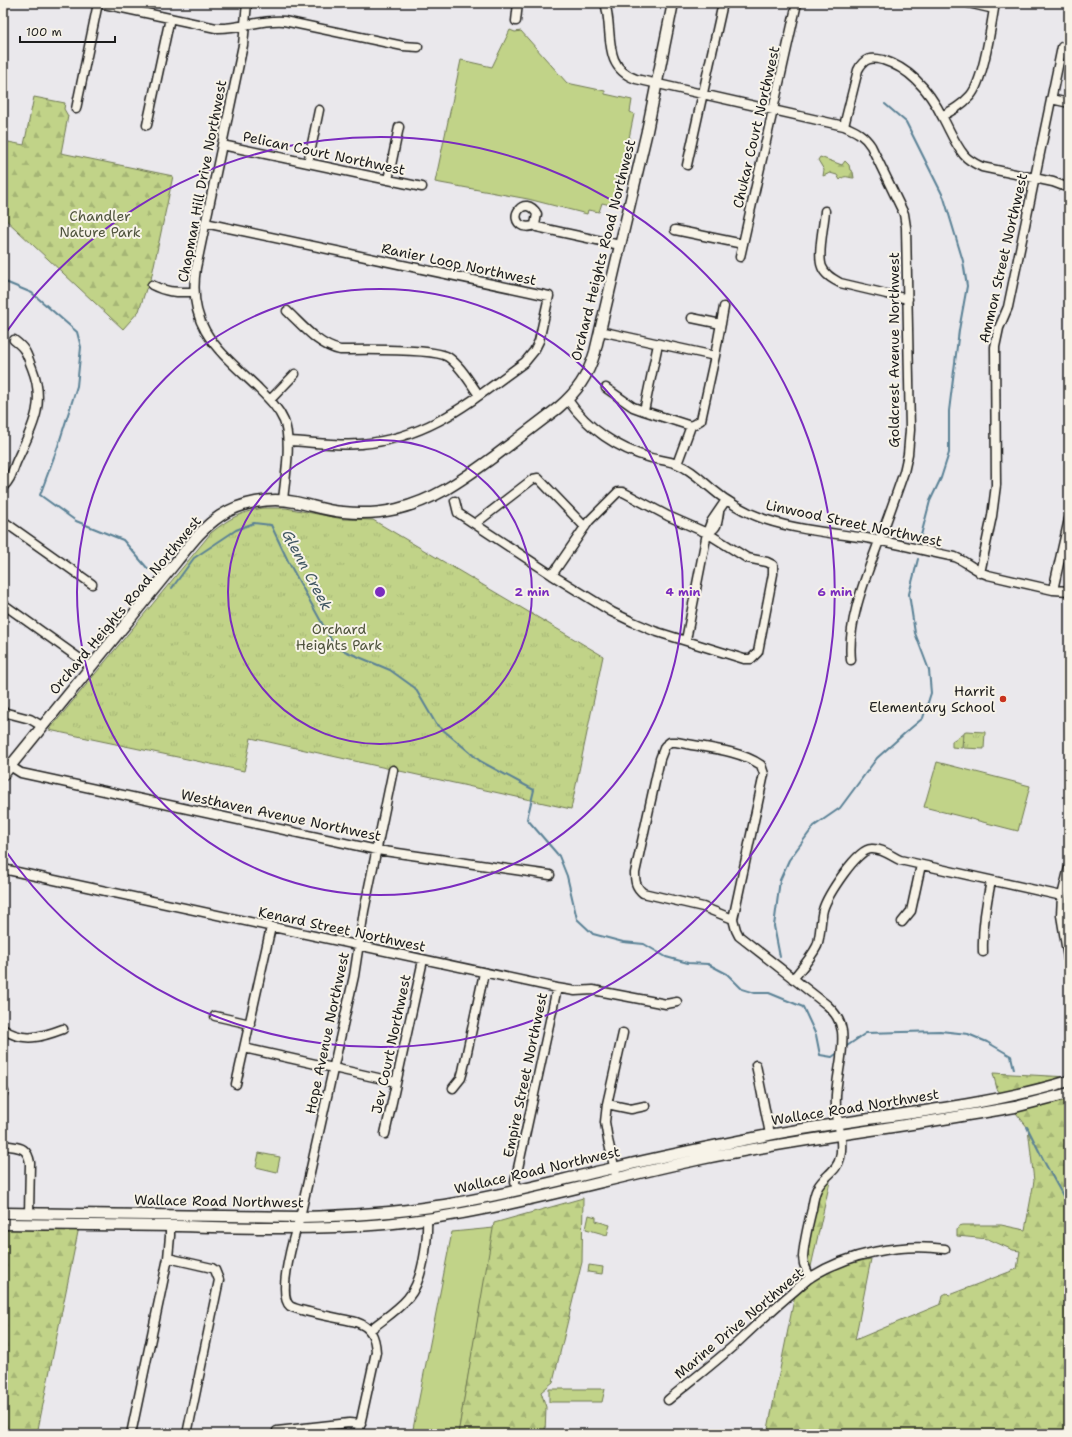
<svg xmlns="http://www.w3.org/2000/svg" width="1072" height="1437" font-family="'Shantell Sans',sans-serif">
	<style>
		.green { fill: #c1d388; stroke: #6e7852 }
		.forest { fill: url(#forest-firs); stroke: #6e7852 }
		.park { fill: url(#park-tufts); stroke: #6e7852 }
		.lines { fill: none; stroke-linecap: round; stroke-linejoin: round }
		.stream { stroke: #5a8195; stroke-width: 2 }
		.minor-casing { stroke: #1c1c1c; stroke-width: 11 }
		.major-casing { stroke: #1c1c1c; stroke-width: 13 }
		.minor { stroke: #f7f3e8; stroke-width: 8 }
		.major { stroke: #f7f3e8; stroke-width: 10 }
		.ring { fill: none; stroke: #7b2cbf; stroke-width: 2 }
		.poi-dot { fill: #c8321e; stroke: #f7f3e8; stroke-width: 1.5 }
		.labels { text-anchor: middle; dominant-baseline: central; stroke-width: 4; stroke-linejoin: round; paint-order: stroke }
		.street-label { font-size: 14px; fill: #1c1c1c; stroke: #f7f3e8 }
		.park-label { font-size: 14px; fill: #4e533c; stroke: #f7f3e8 }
		.poi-label { font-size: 14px; fill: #1c1c1c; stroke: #f7f3e8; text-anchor: end }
		.water-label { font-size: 15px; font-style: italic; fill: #405762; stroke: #f7f3e8 }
		.centre { fill: #7b2cbf; stroke: #f7f3e8; stroke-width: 2 }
		.ring-label { font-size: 12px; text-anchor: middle; font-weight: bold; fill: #7b2cbf; stroke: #f7f3e8; stroke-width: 4; stroke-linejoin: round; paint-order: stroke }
	</style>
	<defs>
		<pattern id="forest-firs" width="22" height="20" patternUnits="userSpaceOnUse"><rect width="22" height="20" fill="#c1d388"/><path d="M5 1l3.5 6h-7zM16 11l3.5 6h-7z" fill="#a5b575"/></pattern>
		<pattern id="park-tufts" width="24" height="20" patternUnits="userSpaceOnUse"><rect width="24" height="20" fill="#c1d388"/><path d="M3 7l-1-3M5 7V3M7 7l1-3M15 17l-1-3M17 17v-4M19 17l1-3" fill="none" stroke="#a5b575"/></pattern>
	</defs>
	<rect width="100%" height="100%" fill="#eae8ec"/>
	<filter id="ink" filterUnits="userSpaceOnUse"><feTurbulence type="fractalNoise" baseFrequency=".025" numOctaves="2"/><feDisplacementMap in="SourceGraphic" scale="8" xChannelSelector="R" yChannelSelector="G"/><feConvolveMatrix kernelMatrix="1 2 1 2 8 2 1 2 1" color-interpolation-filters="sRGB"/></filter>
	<g filter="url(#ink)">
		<path class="green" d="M510,30L515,32L521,31L567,83L605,91V94L632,100L630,112L634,114L615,206L602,203L599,212L588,210L587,214L528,199L435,182L461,60L492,67Z
			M937,762L1030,786L1018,831L924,807Z
			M259,1153L280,1157L277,1172L256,1167Z
			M589,1215L596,1217V1221L610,1225L607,1235L586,1229Z
			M494,1228L458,1434H412L452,1232Z
			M589,1265L603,1267L602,1274L588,1272Z
			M549,1389H605L602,1402H549Z"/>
		<path class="forest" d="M34,97L65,103L64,109L68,116L61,153L173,176L150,284L146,289L139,311L123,329L3,217V141L24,145Z
			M820,157L842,165L845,161L849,165L850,170L853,172L854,178C848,178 845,174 840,180L837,175L830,173L823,176L824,170L818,160Z
			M993,1073L1069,1077V1434H767L818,1180L831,1177L810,1271L871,1259L855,1340L941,1304L943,1295L947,1293L949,1295L1017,1269L1020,1251L1013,1250L988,1239L957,1236V1230L959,1226L963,1225H1001L1025,1230L1034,1181L1028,1128L997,1089Z
			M583,1198L582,1262L553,1382L541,1392L546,1407L545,1434H458L494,1223Z
			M80,1222L37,1434H3V1224Z"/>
		<path class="park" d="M263,508H286L343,519L373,520L603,656L571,809L251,738L244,771L49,730L211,533C228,519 241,512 263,508Z
			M966,731L985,732L984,749L963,748L964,732Z
			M963,734L962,748L952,747V741Z"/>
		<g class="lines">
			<path class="stream" d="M885,104L906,122L944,198L963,261L967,286L959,330L949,411V453L941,478L930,501L919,543
				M3,281L32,293L77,332L81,347L77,386L58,446L40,495L76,521L123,540L148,569
				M172,588L194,558L236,530L254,523L271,525L289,563L335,647L390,670L415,688L436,724L480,761L534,790L527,819L559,856L567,876L577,919L593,934L623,942L644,944L666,957L688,963L708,964L727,974L742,989L755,993H769L803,1007L816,1035L820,1055L832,1057L839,1052
				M780,957L774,926L780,880L789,860L814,826L840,808L877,758L905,733L923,718L931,693L929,670L915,633L909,594L918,559
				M844,1048L866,1033L940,1031L968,1034L987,1042L1011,1056L1014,1069
				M1027,1127L1046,1165L1067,1203L1069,1204"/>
			<g class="minor-casing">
				<path id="minor" d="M99,3L216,28C240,29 261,19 284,21L403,46L418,47
					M247,3L243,45L196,268C187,327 217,349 256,386C267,397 278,407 284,421C292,441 285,479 283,500
					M605,3C614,31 601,67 636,79L844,126C856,131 864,135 871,146L904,214L906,227L910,430L908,454L904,472C896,495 888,518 879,541C866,577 847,621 851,660
					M968,3L994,9
					M516,21L518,3
					M1051,99L1069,103
					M76,109L98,3
					M942,116C953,110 962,105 970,96C984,81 991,25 995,3
					M147,125L170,18
					M844,126L858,70C864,58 871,57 883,60C912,69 930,92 943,118C950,131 955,144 964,155C969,161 976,164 982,167L1053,182L1069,188
					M222,145L422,187
					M308,163L319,110
					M687,165L723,3
					M388,180L399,127
					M825,211C824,225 817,255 822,267C825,275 833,279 840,283L908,299
					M205,223L549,296L539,341L534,351L525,362C471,401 430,438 361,444C336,446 312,442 288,441
					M535,225L537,214C524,193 507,219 523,226C527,227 531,227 535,225L537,227L620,245
					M675,230L743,244
					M740,257L797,3
					M152,285C167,293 177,292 194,292
					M287,311C303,326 318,345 340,350C360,350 434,348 448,357C461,366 470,383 479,395
					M692,318L721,324
					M600,331L715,356L724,307
					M606,388L633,407L644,411L658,344
					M270,400L295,374
					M568,400C587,428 618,449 651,458C660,460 669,461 677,464C691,469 701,480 712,489C727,502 745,512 764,519C797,530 832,533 866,538C895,543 925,551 955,557C967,562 976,571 988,575L1053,590L1069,591
					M644,411L691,426
					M677,464L691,426L701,420L715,356
					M3,487C13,477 12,470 18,458C33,426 46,403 32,368C26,353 27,350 14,340
					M455,501L458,513L552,575
					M3,521L92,584
					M476,523L533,479L538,478L585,527
					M707,533L747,558L767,562L773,565V574L758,652L751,659H744L654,631L633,622L612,612L552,575L589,521L618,492H623L668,516L707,533C718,528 717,524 719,512
					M980,573L992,516L996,485L995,347L999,328L1008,307L1062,47
					M1053,590L1069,519
					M3,604L90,666
					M686,640L707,533L711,522L726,500
					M3,712L30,719L42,726
					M670,742H676C704,748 737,749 761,765L764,774L733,919L703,907L643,893C636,887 635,882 635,873L660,759L665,746Z
					M10,766L21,773L377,850L550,875
					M1069,867L1062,896L1061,915L1069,964
					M3,869L557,988L575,991L593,990L666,1004L677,1002
					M733,919L736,930L739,936L827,1005C835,1013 840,1019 842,1031C845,1056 834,1081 836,1106C837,1123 844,1141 840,1158C837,1172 823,1176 817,1189C814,1195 813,1203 812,1209C808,1225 804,1241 803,1257L804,1264L810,1278
					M902,922L911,911L921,865
					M983,952C982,927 986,904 991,881
					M793,979C801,969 811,958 817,946C821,935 820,922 823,910C827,896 857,849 871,849C882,848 891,856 900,860L1062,896
					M215,1016L250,1024
					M3,1029C23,1043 42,1037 63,1029
					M244,1048L396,1082
					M756,1065L770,1134
					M236,1084L271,927
					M453,1088L461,1078L463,1071L484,973
					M3,1092H4
					M607,1104L631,1109L645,1106
					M385,1134L423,960
					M3,1145C18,1148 27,1145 30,1163L29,1213
					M617,1179L608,1140L605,1122L607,1104L623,1033
					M517,1191L515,1182L557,988
					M168,1258L212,1268L215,1270L219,1280L187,1434
					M370,1330C382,1320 398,1310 408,1298C423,1281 428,1241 427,1219
					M668,1400C692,1380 717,1361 740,1340C757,1324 774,1308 792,1293C798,1288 804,1282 811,1277C849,1253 900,1243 945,1249
					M277,1431L349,1423L361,1424
					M131,1434L168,1258L170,1236V1226
					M358,1434L376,1352C375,1336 371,1327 356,1322C343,1319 297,1311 290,1306C276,1295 295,1232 300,1217L354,976L364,911L393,770"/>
			</g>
			<g class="major-casing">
				<path id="major" d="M3,775L176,562C189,546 202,528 220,516C241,502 270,497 295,502C311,505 327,511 343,512C361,514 380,513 397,509C437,499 463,479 495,456C516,440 537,424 558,408C577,392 588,376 595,352L647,131L673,3
					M3,1213L300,1217C346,1216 392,1213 437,1206C497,1197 555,1181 614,1168C663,1156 713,1146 764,1136C865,1116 969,1111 1069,1081
					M3,1224C61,1225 119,1225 177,1226C246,1228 316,1230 385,1224C492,1214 596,1181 701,1159C793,1140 887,1129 980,1113L1015,1107L1069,1093"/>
			</g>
			<use href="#minor" class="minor"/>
			<use href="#major" class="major"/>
		</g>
	</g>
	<g class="ring">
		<circle cx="380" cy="592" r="152"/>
		<circle cx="380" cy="592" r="303"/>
		<path d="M5 334A455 455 0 1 1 5 850"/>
	</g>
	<circle class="poi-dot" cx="1003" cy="699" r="4"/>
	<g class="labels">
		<g class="street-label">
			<text transform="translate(756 127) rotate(-77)">Chukar Court Northwest</text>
			<text transform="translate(324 153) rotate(12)">Pelican Court Northwest</text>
			<text transform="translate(202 181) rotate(-79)">Chapman Hill Drive Northwest</text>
			<text transform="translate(603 250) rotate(-76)">Orchard Heights Road Northwest</text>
			<text transform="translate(1003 258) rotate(-77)">Ammon Street Northwest</text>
			<text transform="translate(459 264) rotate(12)">Ranier Loop Northwest</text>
			<text transform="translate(894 350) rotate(-90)">Goldcrest Avenue Northwest</text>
			<text transform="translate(854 523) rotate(12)">Linwood Street Northwest</text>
			<text transform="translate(125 605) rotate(-50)">Orchard Heights Road Northwest</text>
			<text transform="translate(281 815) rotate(12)">Westhaven Avenue Northwest</text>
			<text transform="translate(342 929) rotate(12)">Kenard Street Northwest</text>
			<text transform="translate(327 1033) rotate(-78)">Hope Avenue Northwest</text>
			<text transform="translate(391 1044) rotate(-78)">Jev Court Northwest</text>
			<text transform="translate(525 1075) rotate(-78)">Empire Street Northwest</text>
			<text transform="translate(855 1107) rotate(-9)">Wallace Road Northwest</text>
			<text transform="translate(537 1170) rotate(-13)">Wallace Road Northwest</text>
			<text transform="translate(219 1201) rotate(1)">Wallace Road Northwest</text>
			<text transform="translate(739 1323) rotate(-40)">Marine Drive Northwest</text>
		</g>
		<g class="park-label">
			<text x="100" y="216">Chandler<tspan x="100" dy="16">Nature Park</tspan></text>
			<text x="339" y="629">Orchard<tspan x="339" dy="16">Heights Park</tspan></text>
		</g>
		<g class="poi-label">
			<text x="995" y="691">Harrit<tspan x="995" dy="16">Elementary School</tspan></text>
		</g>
		<g class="water-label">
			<text transform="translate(307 570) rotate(62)">Glenn Creek</text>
		</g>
	</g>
	<circle cx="380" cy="592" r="6" class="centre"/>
	<g class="ring-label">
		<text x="532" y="596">2 min</text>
		<text x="683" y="596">4 min</text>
		<text x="835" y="596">6 min</text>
	</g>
	<rect width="1072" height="1437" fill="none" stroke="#f7f3e8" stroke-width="16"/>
	<rect x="8" y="8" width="1056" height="1421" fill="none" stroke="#1c1c1c" stroke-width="1.5" filter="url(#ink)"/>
	<path d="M20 36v6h95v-6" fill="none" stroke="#1c1c1c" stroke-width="2"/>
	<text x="26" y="36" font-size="12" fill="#1c1c1c" stroke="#f7f3e8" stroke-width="3" paint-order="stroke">100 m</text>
</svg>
